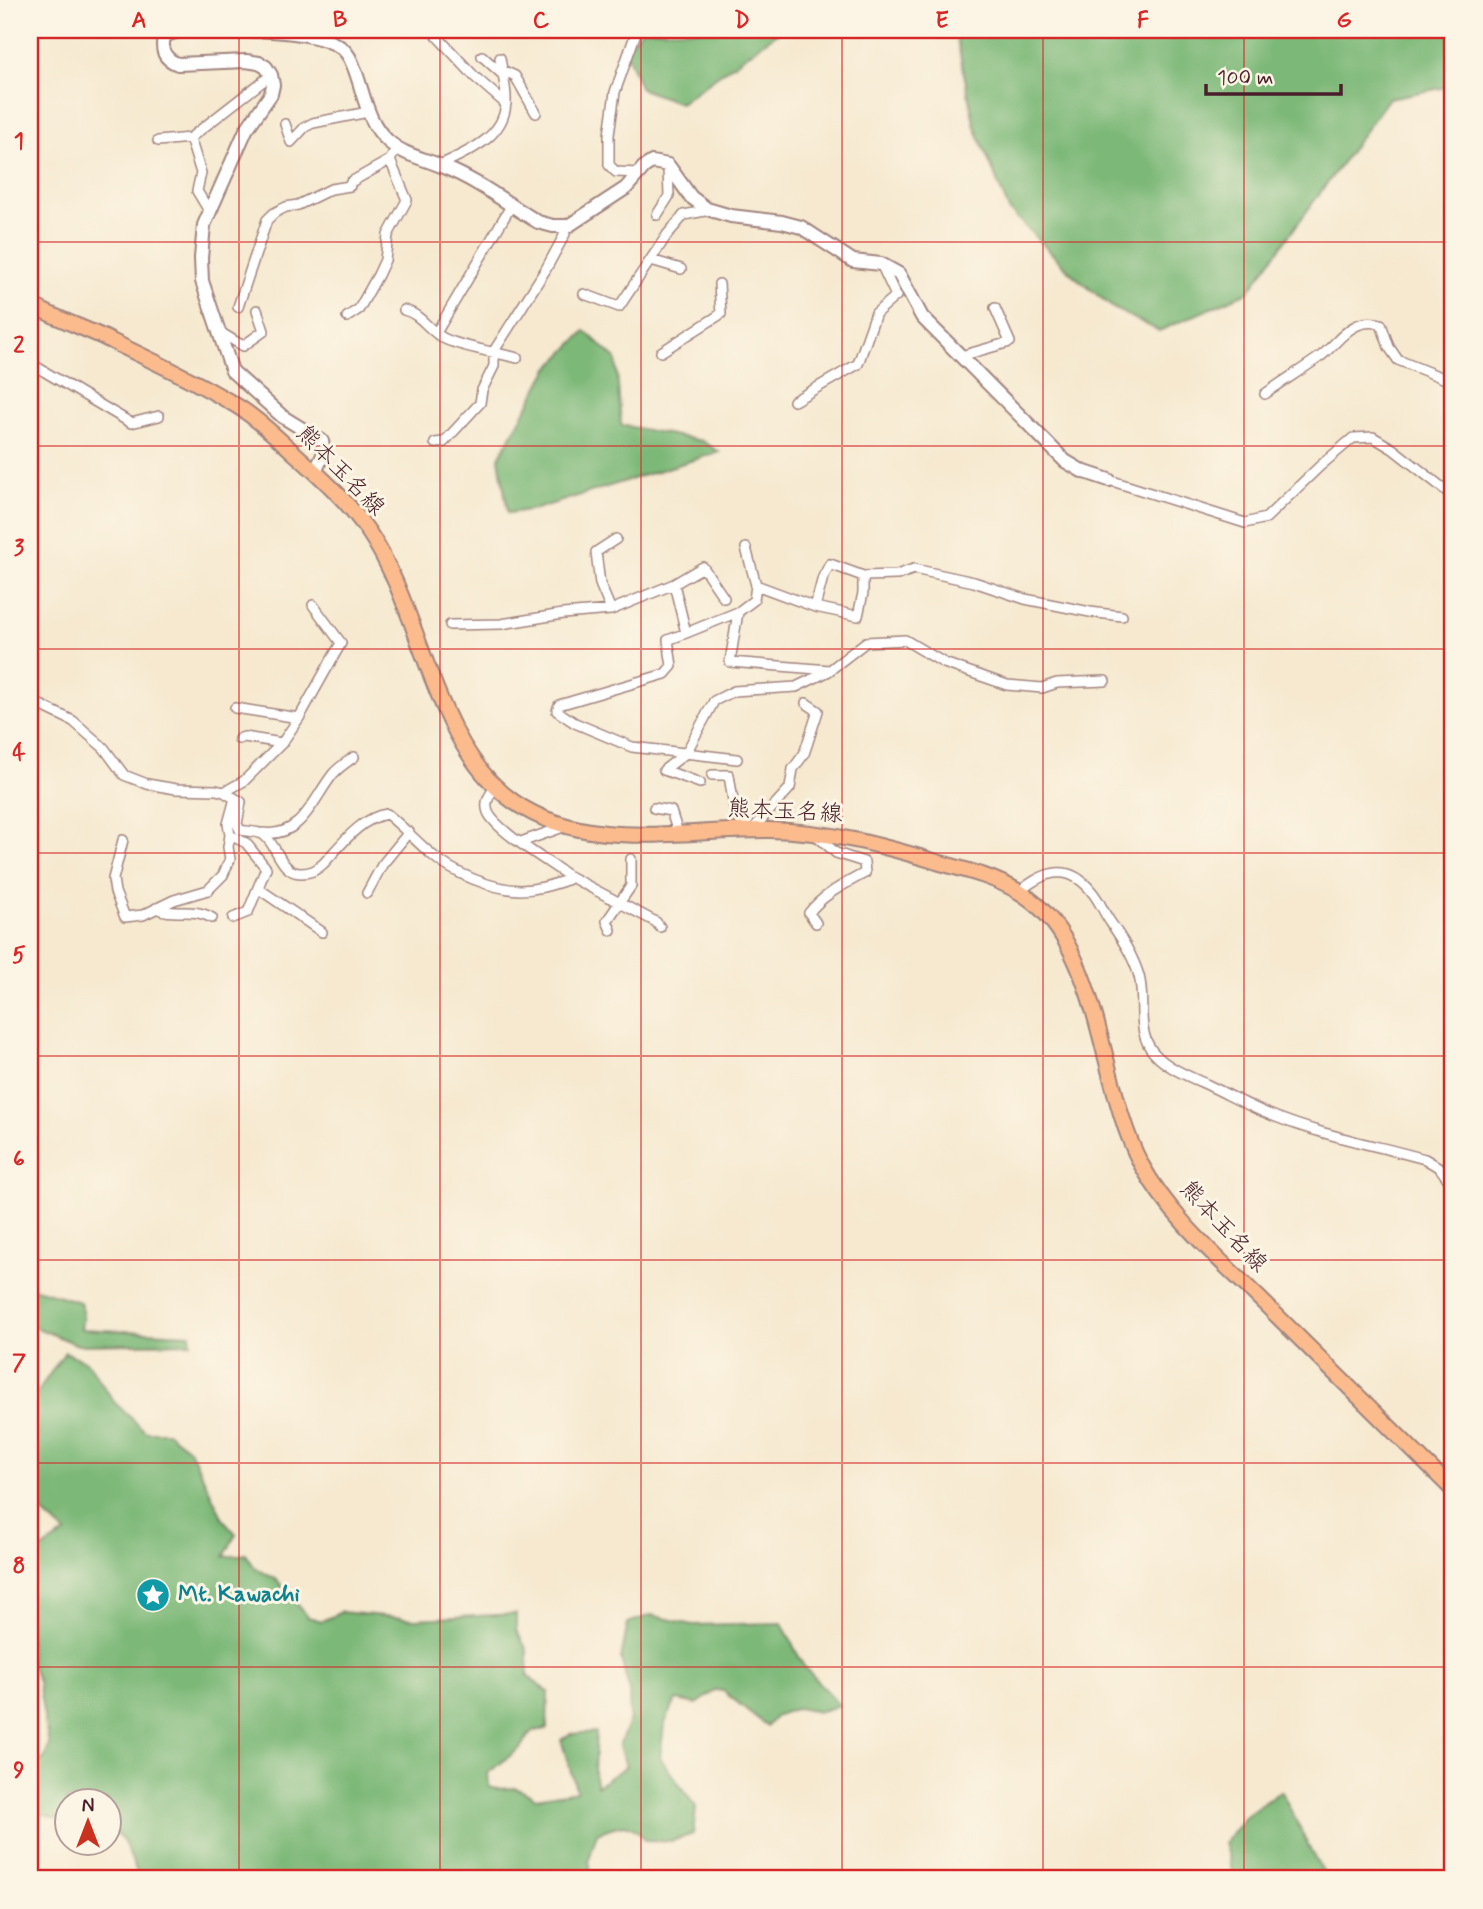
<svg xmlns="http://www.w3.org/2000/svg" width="1483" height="1909" font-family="Mynerve,'Klee One',sans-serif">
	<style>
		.forest { fill: #7bb877; stroke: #626c51; stroke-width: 2 }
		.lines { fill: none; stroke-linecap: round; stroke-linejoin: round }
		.minor-casing { stroke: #a0847e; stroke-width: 12 }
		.tertiary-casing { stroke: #a0847e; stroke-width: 16 }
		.primary-casing { stroke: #a0847e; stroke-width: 18 }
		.minor { stroke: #fff; stroke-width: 9 }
		.tertiary { stroke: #fff; stroke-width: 12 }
		.primary { stroke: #fbbb8d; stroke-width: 14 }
		.grid { fill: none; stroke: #d62828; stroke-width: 2; stroke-opacity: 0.55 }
		.labels { text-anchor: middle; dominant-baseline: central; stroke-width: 6; stroke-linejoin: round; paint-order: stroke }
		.street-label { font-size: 23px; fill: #4a1f2b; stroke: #fcf5e5 }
		.culture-label { font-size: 23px; font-weight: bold; fill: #0d838f; stroke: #fcf5e5; text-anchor: start }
		.neatline { fill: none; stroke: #d62828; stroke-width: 2.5 }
		.grid-label { font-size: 23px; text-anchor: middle; font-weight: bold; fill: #d62828 }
	</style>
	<rect width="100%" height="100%" fill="#fcf5e5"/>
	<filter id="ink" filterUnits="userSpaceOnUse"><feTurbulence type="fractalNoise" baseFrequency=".0143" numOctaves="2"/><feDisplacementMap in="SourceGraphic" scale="14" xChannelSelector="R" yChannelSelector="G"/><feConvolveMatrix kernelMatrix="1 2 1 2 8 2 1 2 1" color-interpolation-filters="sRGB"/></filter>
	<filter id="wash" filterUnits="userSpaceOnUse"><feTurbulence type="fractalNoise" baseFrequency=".00686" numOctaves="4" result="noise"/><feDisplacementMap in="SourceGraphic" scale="28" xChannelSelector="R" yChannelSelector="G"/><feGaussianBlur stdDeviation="1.57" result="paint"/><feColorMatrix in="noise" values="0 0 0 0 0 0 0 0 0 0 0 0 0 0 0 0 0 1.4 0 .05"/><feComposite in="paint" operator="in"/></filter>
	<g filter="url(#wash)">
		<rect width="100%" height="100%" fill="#f6e9d0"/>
		<path class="forest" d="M642,30H781L680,103L641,89L625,49Z
			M955,30H1453V86L1389,98L1248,292L1159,331L1113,308L1072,274L1009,210L975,127Z
			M585,331L616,359L621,425L702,441L719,452L536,509L508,513L499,458L549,368Z
			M30,1287L80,1302L83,1315L81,1329L190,1334L191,1343L78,1345L30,1325Z
			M65,1352L87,1362L115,1403L146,1432H167L190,1450L223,1519L236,1534L224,1557L246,1554L255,1568L277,1580L308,1617L322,1621L341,1612L415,1619L516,1614V1630L527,1650L528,1676L548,1692L547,1729L532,1731L520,1748L488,1773L489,1787L496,1789L516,1788L536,1798L577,1791L561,1740L570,1734L596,1732L594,1774L597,1786L626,1766L619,1746L630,1719L629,1688L621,1659L628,1623L651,1615L693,1625L782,1623L803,1665L839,1705L819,1712L798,1708L777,1715L767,1726L723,1691L716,1690L697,1704L676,1700L664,1725L660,1758L696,1807L693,1834L672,1841L645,1840C629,1818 620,1825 597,1833L589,1860L592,1879H140L124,1842L109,1826L108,1800H66V1819C52,1820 44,1813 30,1811V1766L45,1758L49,1745L38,1682L30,1661V1556L66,1533L30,1501V1397H34Z
			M1281,1791L1316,1861L1329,1879H1235L1224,1843L1246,1816Z"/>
	</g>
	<g filter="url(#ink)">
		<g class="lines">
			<g class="minor-casing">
				<path id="minor" d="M637,30L615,92L609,135V165L616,172L639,173
					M434,33L475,77L506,104
					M482,56L502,74
					M502,70L515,76L536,113
					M285,124L291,142L305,127L313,123L368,112
					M190,138L201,173L197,191L209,211
					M158,141L190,138L271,75
					M440,165C467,152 504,138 506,103C507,89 502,72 500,58
					M657,215L669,196L668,167
					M651,260L681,269
					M584,294L619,307L667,235L684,215L710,210
					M238,307L267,220L274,213L286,207L298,205L331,189L350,186L351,182L390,160
					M404,310C421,314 427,329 443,338C457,346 499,353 517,358
					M347,317L359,309L378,275L385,260L388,235L407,200L390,160L397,148
					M218,331L243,346L264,331L257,310
					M436,333L511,206
					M661,352L721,314L719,284
					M961,356L1010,342L995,308
					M30,363L131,423L159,416
					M1265,394C1283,381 1303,369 1321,356C1340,341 1352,316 1381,324L1389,347L1398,360L1453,382
					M794,401L858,364L876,313L896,296L881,264
					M435,443L444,442L480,403L482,390L494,366V351L546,269L565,234L562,226
					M1109,480L1245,523L1266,518L1320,466L1353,438L1373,437L1393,449L1453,496
					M863,576L897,575L914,569L974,582L1025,599L1090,612L1122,616
					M674,584L686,633L668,640L672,666L665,674L559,705L557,711L575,723L632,747L737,759
					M756,585L815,607L823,577L830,564L863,576V593L858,616L815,607
					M611,610L600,584L596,552L616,539
					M738,612L754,600L756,585L746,548
					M450,625L501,624L563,614L611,610L674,584L703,567L724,598
					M686,633L738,612L730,662L830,670L866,642L905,640L944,663L1007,685L1042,688L1057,683L1105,681
					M30,700L73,721L104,748L124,775L147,784L176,789L216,790L224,792
					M235,708L299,718L282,743
					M299,718L341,643L313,605
					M239,739L244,737L282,743L244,781L224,792L241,802L237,824L240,830C248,832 260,831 265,836C278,847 281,873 301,873C311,873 317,870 324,863C342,844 360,818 387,814C403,827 416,841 431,854C452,873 491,889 520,890C537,890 551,885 567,880V875C549,862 495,830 488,812C484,802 490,794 496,786
					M712,775H729L735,814L751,831L790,788L793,769L804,754L818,711L806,703
					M700,783L664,770L686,753L714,701L734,691L796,687L829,671
					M654,808L671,811L678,833
					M263,833C302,838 313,799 333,774C339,767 347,762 354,757
					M123,840L113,879L115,892L125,917L143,915L174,900L208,890L223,875L230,859L228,847L230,835
					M521,842L566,826
					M567,875L656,922L660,927
					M259,889L322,932
					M1019,892C1044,871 1069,862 1092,892C1099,900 1103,911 1109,920C1121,938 1133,955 1139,976C1146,1001 1135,1032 1154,1053C1167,1068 1190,1077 1208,1085C1229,1095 1250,1107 1271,1115C1320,1135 1374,1145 1425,1159L1440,1168L1453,1186
					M367,893L382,865L409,832
					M156,908C173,917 192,906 212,918
					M233,918L248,912L266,868L246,843L230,835L228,824L234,802
					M816,923L809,913C822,895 845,884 865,873L864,862L836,853L817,836
					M611,930L607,921L631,886V859"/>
			</g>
			<g class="tertiary-casing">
				<path id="tertiary" d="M315,472L324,453L322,441L283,417L232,371L202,281L201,258L204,225L246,130L271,94L273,85L271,75L266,67L259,63L246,61L178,64C164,59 161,51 164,36L178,31C220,31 300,25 337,45C345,49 350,57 353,65C364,91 366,122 388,141C404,156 427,159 446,168C478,181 508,204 538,222L553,226H568L626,188L644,167L652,162L668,165L691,197L707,209L731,216L782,222L801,227L853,261L881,264L899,274L922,317L1065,461L1082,471L1109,480"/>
			</g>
			<g class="primary-casing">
				<path id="primary" d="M30,304C53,317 79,326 103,337C149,359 194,380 237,406C257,418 274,435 292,451C319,475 347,500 368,531C423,611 432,745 514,802C588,853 686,829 769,830C828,831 881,845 937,862C966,870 995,877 1021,893C1102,943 1098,1084 1141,1164C1170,1217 1217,1257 1260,1299C1324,1363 1389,1426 1453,1490"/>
			</g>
			<use href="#minor" class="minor"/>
			<use href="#tertiary" class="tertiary"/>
			<use href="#primary" class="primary"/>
		</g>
	</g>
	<path class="grid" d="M239,30V1879M440,30V1879M641,30V1879M842,30V1879M1043,30V1879M1244,30V1879M30,242H1453M30,446H1453M30,649H1453M30,853H1453M30,1056H1453M30,1260H1453M30,1463H1453M30,1667H1453"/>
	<defs>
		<g id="sight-disc" transform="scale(1.75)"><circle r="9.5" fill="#0f9aa8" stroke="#fcf5e5"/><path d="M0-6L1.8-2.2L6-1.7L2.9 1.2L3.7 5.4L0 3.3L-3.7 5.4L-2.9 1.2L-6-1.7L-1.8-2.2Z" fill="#fff"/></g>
	</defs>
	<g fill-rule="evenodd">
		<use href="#sight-disc" x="153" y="1595"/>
	</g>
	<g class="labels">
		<g class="street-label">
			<text transform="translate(340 471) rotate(46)">熊本玉名線</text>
			<text transform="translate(785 812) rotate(3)">熊本玉名線</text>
			<text transform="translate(1223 1227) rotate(47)">熊本玉名線</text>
		</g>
		<g class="culture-label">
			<text x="178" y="1595">Mt. Kawachi</text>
		</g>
	</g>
	<rect width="1483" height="1909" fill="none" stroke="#fcf5e5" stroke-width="77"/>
	<g transform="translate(88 1822)"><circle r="33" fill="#fcf5e5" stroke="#b59f9b" stroke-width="2"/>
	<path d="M0-5L12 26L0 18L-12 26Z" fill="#c8321e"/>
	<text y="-10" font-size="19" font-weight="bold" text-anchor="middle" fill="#4a1f2b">N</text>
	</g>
	<path d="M1206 84v10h135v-10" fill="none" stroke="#4a1f2b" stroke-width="3.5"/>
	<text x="1217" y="84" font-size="21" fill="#4a1f2b" stroke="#fcf5e5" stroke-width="5" paint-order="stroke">100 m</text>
	<rect x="38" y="38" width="1406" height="1832" class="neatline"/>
	<g class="grid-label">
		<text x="139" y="27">A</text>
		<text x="340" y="27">B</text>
		<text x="541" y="27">C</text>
		<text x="742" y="27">D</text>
		<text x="942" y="27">E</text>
		<text x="1143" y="27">F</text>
		<text x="1344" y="27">G</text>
		<text x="19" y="148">1</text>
		<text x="19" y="352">2</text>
		<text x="19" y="555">3</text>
		<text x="19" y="759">4</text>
		<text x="19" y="962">5</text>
		<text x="19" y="1166">6</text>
		<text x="19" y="1370">7</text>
		<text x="19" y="1573">8</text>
		<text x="19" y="1777">9</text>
	</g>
</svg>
